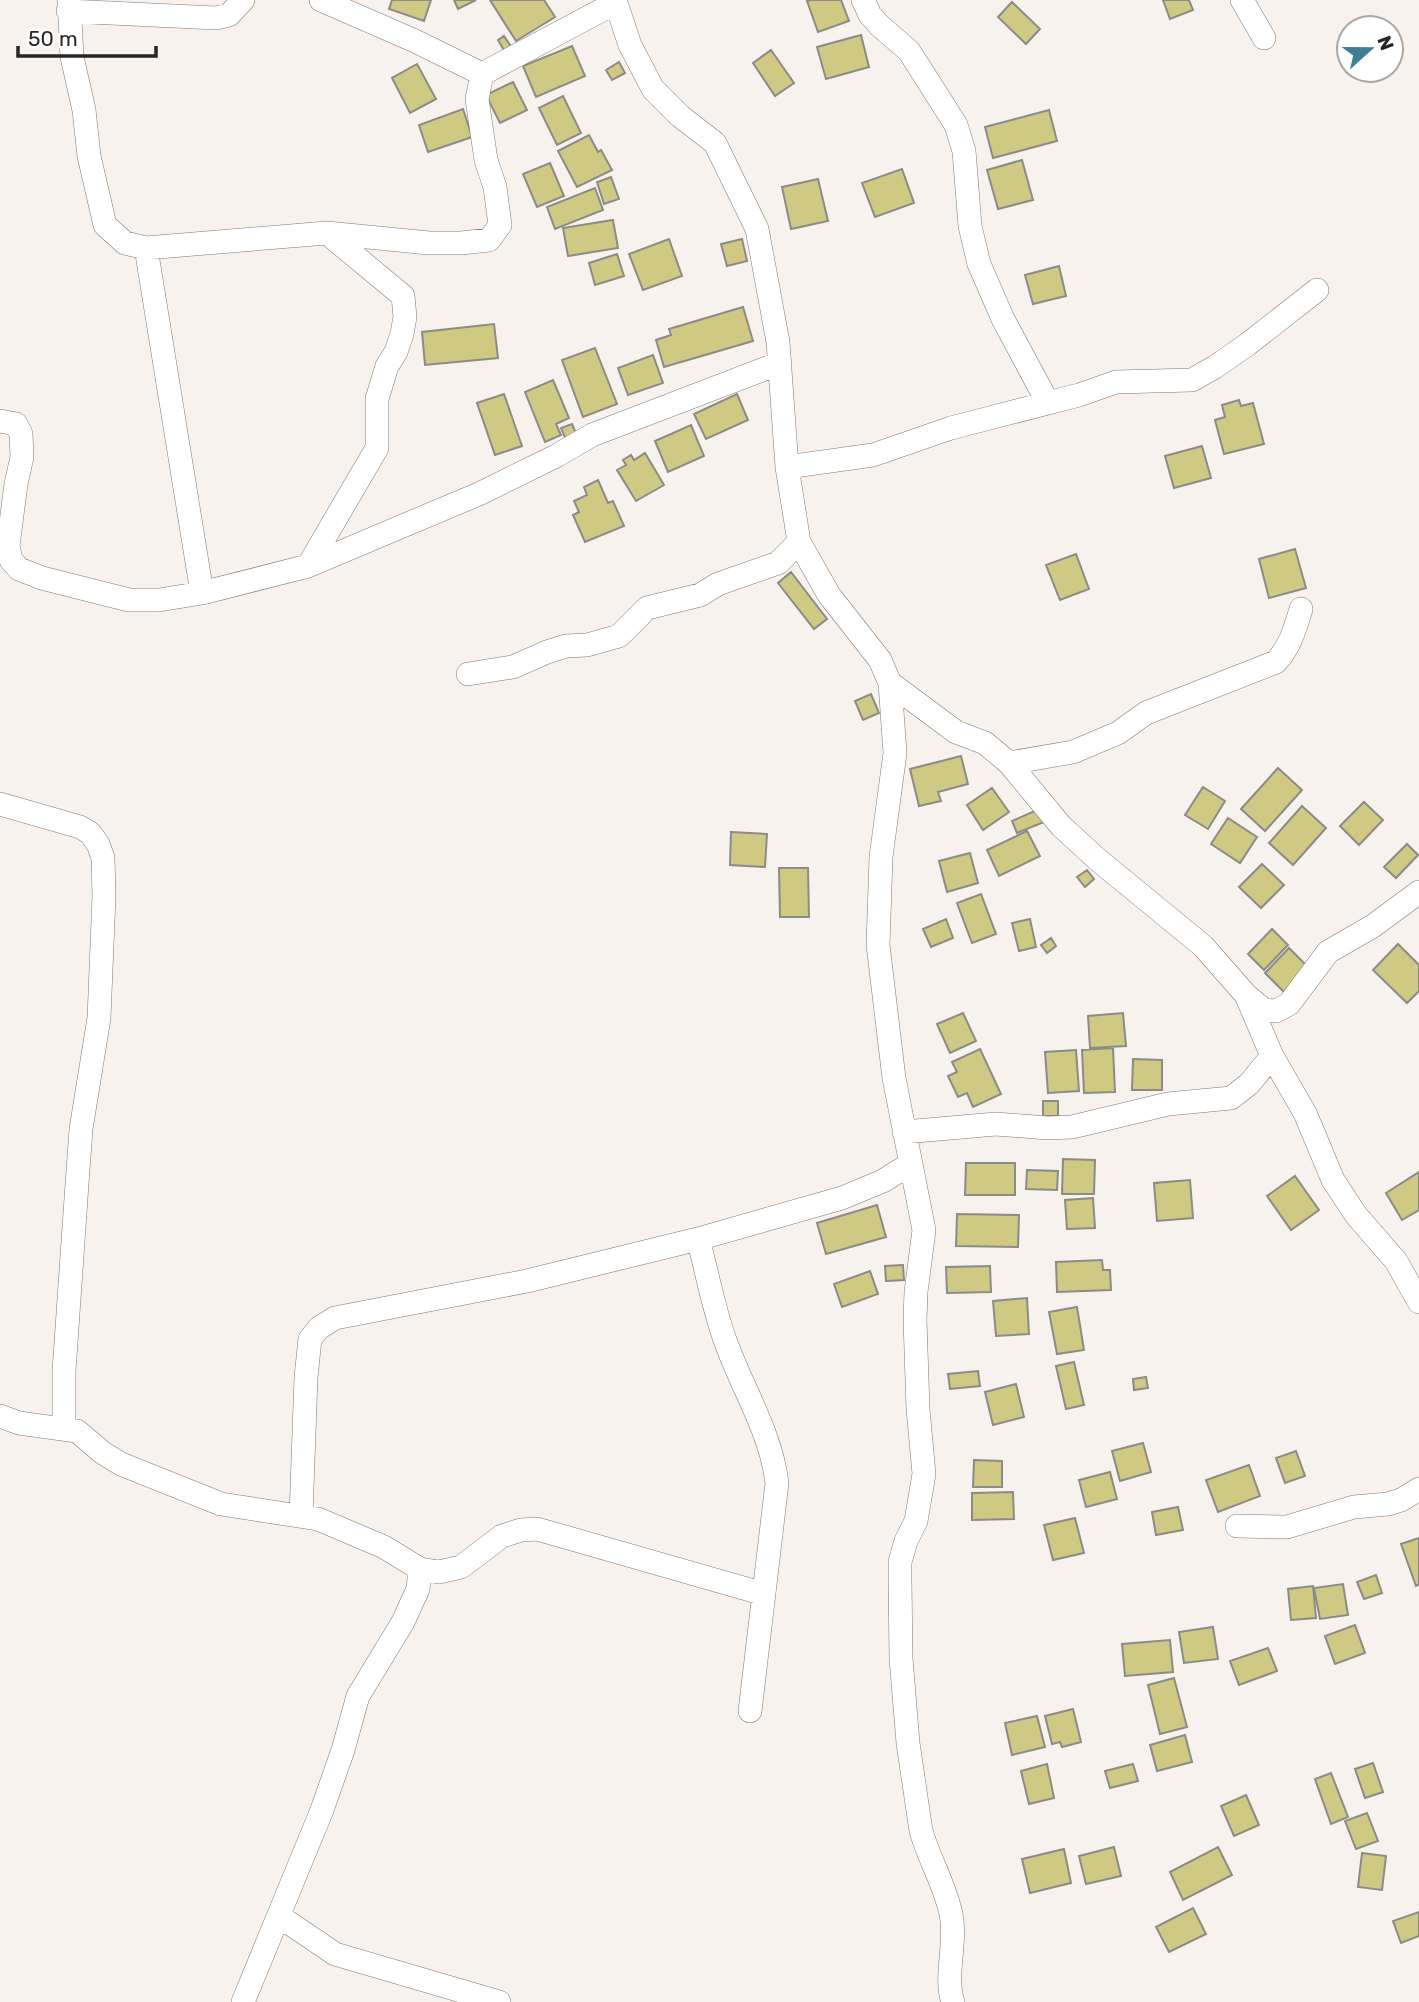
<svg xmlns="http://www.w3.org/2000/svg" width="1419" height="2002" font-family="Rubik,sans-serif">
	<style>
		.building { fill: #d0c983; stroke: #8c8b86; stroke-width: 2 }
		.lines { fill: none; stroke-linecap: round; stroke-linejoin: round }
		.minor-casing { stroke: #7d7974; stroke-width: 24 }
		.minor { stroke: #fff; stroke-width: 23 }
	</style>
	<rect width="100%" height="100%" fill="#f7f2ed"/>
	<path class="building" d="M392,0H431L424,21L389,9Z
		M454,0H476L458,9Z
		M490,0H544L555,17L516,41Z
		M811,0H841L849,21L818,32L807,1Z
		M1163,0H1189L1193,10L1170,19Z
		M1012,2L1040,29L1026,44L998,17Z
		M861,35L869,67L826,79L817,47Z
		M504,36L512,48L505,52L498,40Z
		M572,46L585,76L536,97L523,66Z
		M771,50L794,83L775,96L753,63Z
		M619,62L625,73L612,80L606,70Z
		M417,64L436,99L410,113L392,78Z
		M513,82L527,110L500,123L486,95Z
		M563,96L581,133L557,145L539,108Z
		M463,109L472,137L428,152L419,125Z
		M1049,110L1057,141L993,158L985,127Z
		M589,135L598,152L601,150L612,170L577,187L558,151Z
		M1022,160L1033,200L998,209L987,170Z
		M550,163L564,196L537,207L523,174Z
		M902,169L914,203L875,217L862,183Z
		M611,177L619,199L604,204L597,182Z
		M818,179L828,221L791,229L782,187Z
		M595,188L603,210L555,229L547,207Z
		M613,220L618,248L568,256L563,228Z
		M669,239L682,276L643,290L629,254Z
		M742,239L747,261L727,266L721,244Z
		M617,254L624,276L595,285L589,263Z
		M1059,266L1066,296L1033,304L1025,275Z
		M743,307L753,341L664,367L656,340L671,335L669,329Z
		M494,324L498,358L425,365L422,332Z
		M595,348L617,404L583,417L562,360Z
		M653,355L663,383L628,395L618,368Z
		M553,380L569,418L556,424L561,435L545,442L525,392Z
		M504,394L522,446L495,455L477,403Z
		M737,394L748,420L706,439L694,414Z
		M1239,400L1241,406L1253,403L1264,444L1224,454L1215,420L1225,417L1222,405Z
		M572,424L577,436L566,440L561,428Z
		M691,425L704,456L668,472L655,441Z
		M1202,446L1211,478L1174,488L1165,456Z
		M645,453L664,485L636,501L617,470L626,465L623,460L631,455L634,460Z
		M598,480L608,503L613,501L624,526L585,542L573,515L579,512L574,501L587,495L584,487Z
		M1295,549L1306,588L1269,598L1259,559Z
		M1076,554L1089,589L1060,600L1046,565Z
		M791,572L827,619L814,629L778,583Z
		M871,694L879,713L863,720L855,701Z
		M961,756L968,784L938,792L941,801L919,806L910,769Z
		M1278,768L1302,790L1265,831L1241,809Z
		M1203,787L1225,801L1208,829L1185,815Z
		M992,788L1009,812L983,830L967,805Z
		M1364,802L1383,820L1359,845L1340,826Z
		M1302,806L1326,828L1293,865L1269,843Z
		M1039,809L1044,822L1017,833L1012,821Z
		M1228,818L1257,837L1240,863L1211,844Z
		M1027,831L1040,856L999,876L987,850Z
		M731,832L767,834L765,867L730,865Z
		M1407,844L1418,855L1396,878L1384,867Z
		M970,853L978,883L947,892L939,861Z
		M1262,864L1284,885L1261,908L1239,887Z
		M779,868H808L809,917H780Z
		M1087,870L1094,879L1085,887L1077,877Z
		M981,894L996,934L972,943L957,903Z
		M946,919L953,938L931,947L923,929Z
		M1030,919L1036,947L1019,951L1012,923Z
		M1272,929L1288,945L1264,970L1248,954Z
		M1051,938L1056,946L1047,953L1041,945Z
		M1398,944L1419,965V991L1407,1003L1373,970Z
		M1289,948L1308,967L1284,992L1265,973Z
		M963,1013L976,1041L950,1053L937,1024Z
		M1123,1013L1126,1046L1090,1048L1088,1016Z
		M1113,1048L1115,1092L1084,1093L1082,1050Z
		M980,1049L1001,1094L973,1107L967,1093L958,1097L948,1076L957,1072L952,1062Z
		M1076,1050L1079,1091L1048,1093L1045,1052Z
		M1133,1059L1162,1060V1090H1132Z
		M1043,1101H1058V1116H1043Z
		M1063,1159L1095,1160L1094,1194H1062Z
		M966,1163H1015V1195H965Z
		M1027,1170L1058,1171L1057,1190L1026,1189Z
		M1419,1172V1210L1402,1220L1386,1193Z
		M1295,1176L1319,1210L1291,1230L1267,1196Z
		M1190,1180L1193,1218L1157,1221L1154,1183Z
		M1093,1198L1095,1228L1067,1229L1065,1200Z
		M877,1205L886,1237L826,1254L817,1223Z
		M957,1214L1019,1215L1018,1247L956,1246Z
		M1102,1260L1103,1270H1110L1111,1290L1057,1292L1056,1262Z
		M903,1265L904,1280L886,1281L885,1266Z
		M990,1266L991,1292L947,1293L946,1267Z
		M870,1271L878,1294L842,1307L834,1284Z
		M1027,1298L1029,1334L996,1336L993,1301Z
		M1077,1307L1084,1350L1057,1354L1049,1312Z
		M1074,1362L1084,1405L1066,1409L1056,1366Z
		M978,1371L980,1386L950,1389L948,1374Z
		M1146,1377L1148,1388L1134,1390L1133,1379Z
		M1016,1384L1024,1417L993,1425L985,1392Z
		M1143,1443L1151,1472L1120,1481L1112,1451Z
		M1296,1451L1305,1476L1285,1483L1276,1458Z
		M974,1460L1002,1461V1487H973Z
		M1249,1465L1260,1496L1218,1512L1206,1480Z
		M1110,1472L1117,1499L1086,1507L1079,1480Z
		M1013,1492L1014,1519L972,1520V1493Z
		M1178,1507L1183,1530L1156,1535L1152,1512Z
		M1075,1518L1084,1553L1053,1560L1044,1525Z
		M1419,1538V1584L1416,1586L1401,1544Z
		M1376,1575L1382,1593L1364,1599L1357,1582Z
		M1343,1584L1348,1615L1320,1619L1314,1588Z
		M1313,1586L1316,1618L1291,1620L1288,1589Z
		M1355,1625L1365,1653L1335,1664L1325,1636Z
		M1213,1627L1218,1659L1184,1663L1179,1632Z
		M1170,1640L1173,1672L1125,1676L1122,1644Z
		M1268,1648L1277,1671L1239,1685L1230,1661Z
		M1174,1678L1187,1727L1160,1734L1148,1685Z
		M1073,1709L1081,1742L1062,1747L1060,1742L1052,1744L1045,1716Z
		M1037,1716L1045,1747L1012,1755L1005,1723Z
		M1185,1735L1192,1762L1157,1771L1150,1745Z
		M1373,1763L1383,1792L1365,1798L1355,1769Z
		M1047,1764L1054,1798L1029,1804L1021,1771Z
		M1133,1764L1138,1781L1110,1788L1105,1771Z
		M1331,1773L1348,1817L1331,1824L1315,1779Z
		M1246,1795L1259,1825L1234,1836L1221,1806Z
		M1367,1813L1378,1841L1356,1849L1345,1821Z
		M1114,1847L1121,1876L1086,1884L1079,1856Z
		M1218,1847L1232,1875L1183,1900L1170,1872Z
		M1064,1849L1071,1883L1030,1893L1022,1859Z
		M1362,1853L1386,1856L1382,1890L1358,1887Z
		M1193,1908L1206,1934L1169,1952L1156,1927Z
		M1419,1912V1936L1401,1943L1393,1921Z"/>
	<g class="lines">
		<g class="minor-casing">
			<path id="minor" d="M69,0L72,57L84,110L89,156L105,225L125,243L146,248L327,233L429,243H461L489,240L500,225L495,187L486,160L477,99L482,74
				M321,0L415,41L482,74
				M615,0L630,45L653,89L680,116L715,143L757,229L778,342L787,467L799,542L829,595L880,660L890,683L956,732L985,743L1009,763L1061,826L1097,859L1203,946L1246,995L1272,1056L1305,1113L1333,1180L1356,1215L1396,1261L1419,1302
				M863,0L870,15L880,26L909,51L956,125L964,151L970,226L979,264L1003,319L1048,403
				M1242,0L1264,38
				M68,11L216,18L229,15L243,0
				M482,74L615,3
				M146,248L202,593
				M0,421L16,424L21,434L22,457L16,484L8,546L11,560L19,569L42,578L129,600H159L202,593L308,566L481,493L556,456L592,435L780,363
				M787,467L873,455L951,428L1079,395L1116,382L1192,380L1215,367L1248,344L1317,290
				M308,566L377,448V399L387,366L396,352L402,334L405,317L403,296L327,233
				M468,674L513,667L547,652L566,646L587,645L619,636L647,608L700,595L718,584L778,563L799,542
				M890,683L895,753L881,857L878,945L894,1078L924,1230L916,1292L915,1320L918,1409L924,1474L916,1521L906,1541L900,1562V1580L901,1658L908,1743L921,1831C929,1859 945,1885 951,1914C957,1943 944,1977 953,2002
				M1009,763L1073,752L1118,733L1146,713L1276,662C1290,647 1295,629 1301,609
				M0,804L80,827L90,833L98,844L103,858L104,896L99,1018L81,1129L77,1184L64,1371V1428
				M1246,995L1264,1010L1276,1011L1289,1004L1328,952L1373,926L1419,892
				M904,1132L996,1124L1048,1128L1072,1127L1168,1104L1231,1098L1249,1084L1272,1056
				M698,1239C708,1275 714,1313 728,1348C745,1393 771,1434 777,1483L750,1711
				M0,1416L19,1423L77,1431L103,1453L121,1464L221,1504L318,1519L384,1547L420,1569L439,1572L461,1567L502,1536L521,1530L537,1529L764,1594
				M301,1516L306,1377L310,1339L319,1328L335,1318L527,1281L698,1239L842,1198L883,1181L910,1164
				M1237,1526L1287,1527L1354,1507L1388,1504L1401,1500L1419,1489
				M279,1916L335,1954L499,2002
				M243,2002L322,1810L343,1750L358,1696L403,1622L418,1589L420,1569"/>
		</g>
		<use href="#minor" class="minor"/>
	</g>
	<g transform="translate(1370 49) rotate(69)"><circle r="33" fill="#ffffff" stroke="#a9a8a7" stroke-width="2"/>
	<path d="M0-5L12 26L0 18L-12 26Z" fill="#3f7e93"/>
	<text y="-10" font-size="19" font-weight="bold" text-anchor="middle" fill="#272624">N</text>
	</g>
	<path d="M18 46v10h138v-10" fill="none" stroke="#272624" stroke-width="3.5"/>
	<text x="28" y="46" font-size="21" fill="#272624" stroke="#ffffff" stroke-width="5" paint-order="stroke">50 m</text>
</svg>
